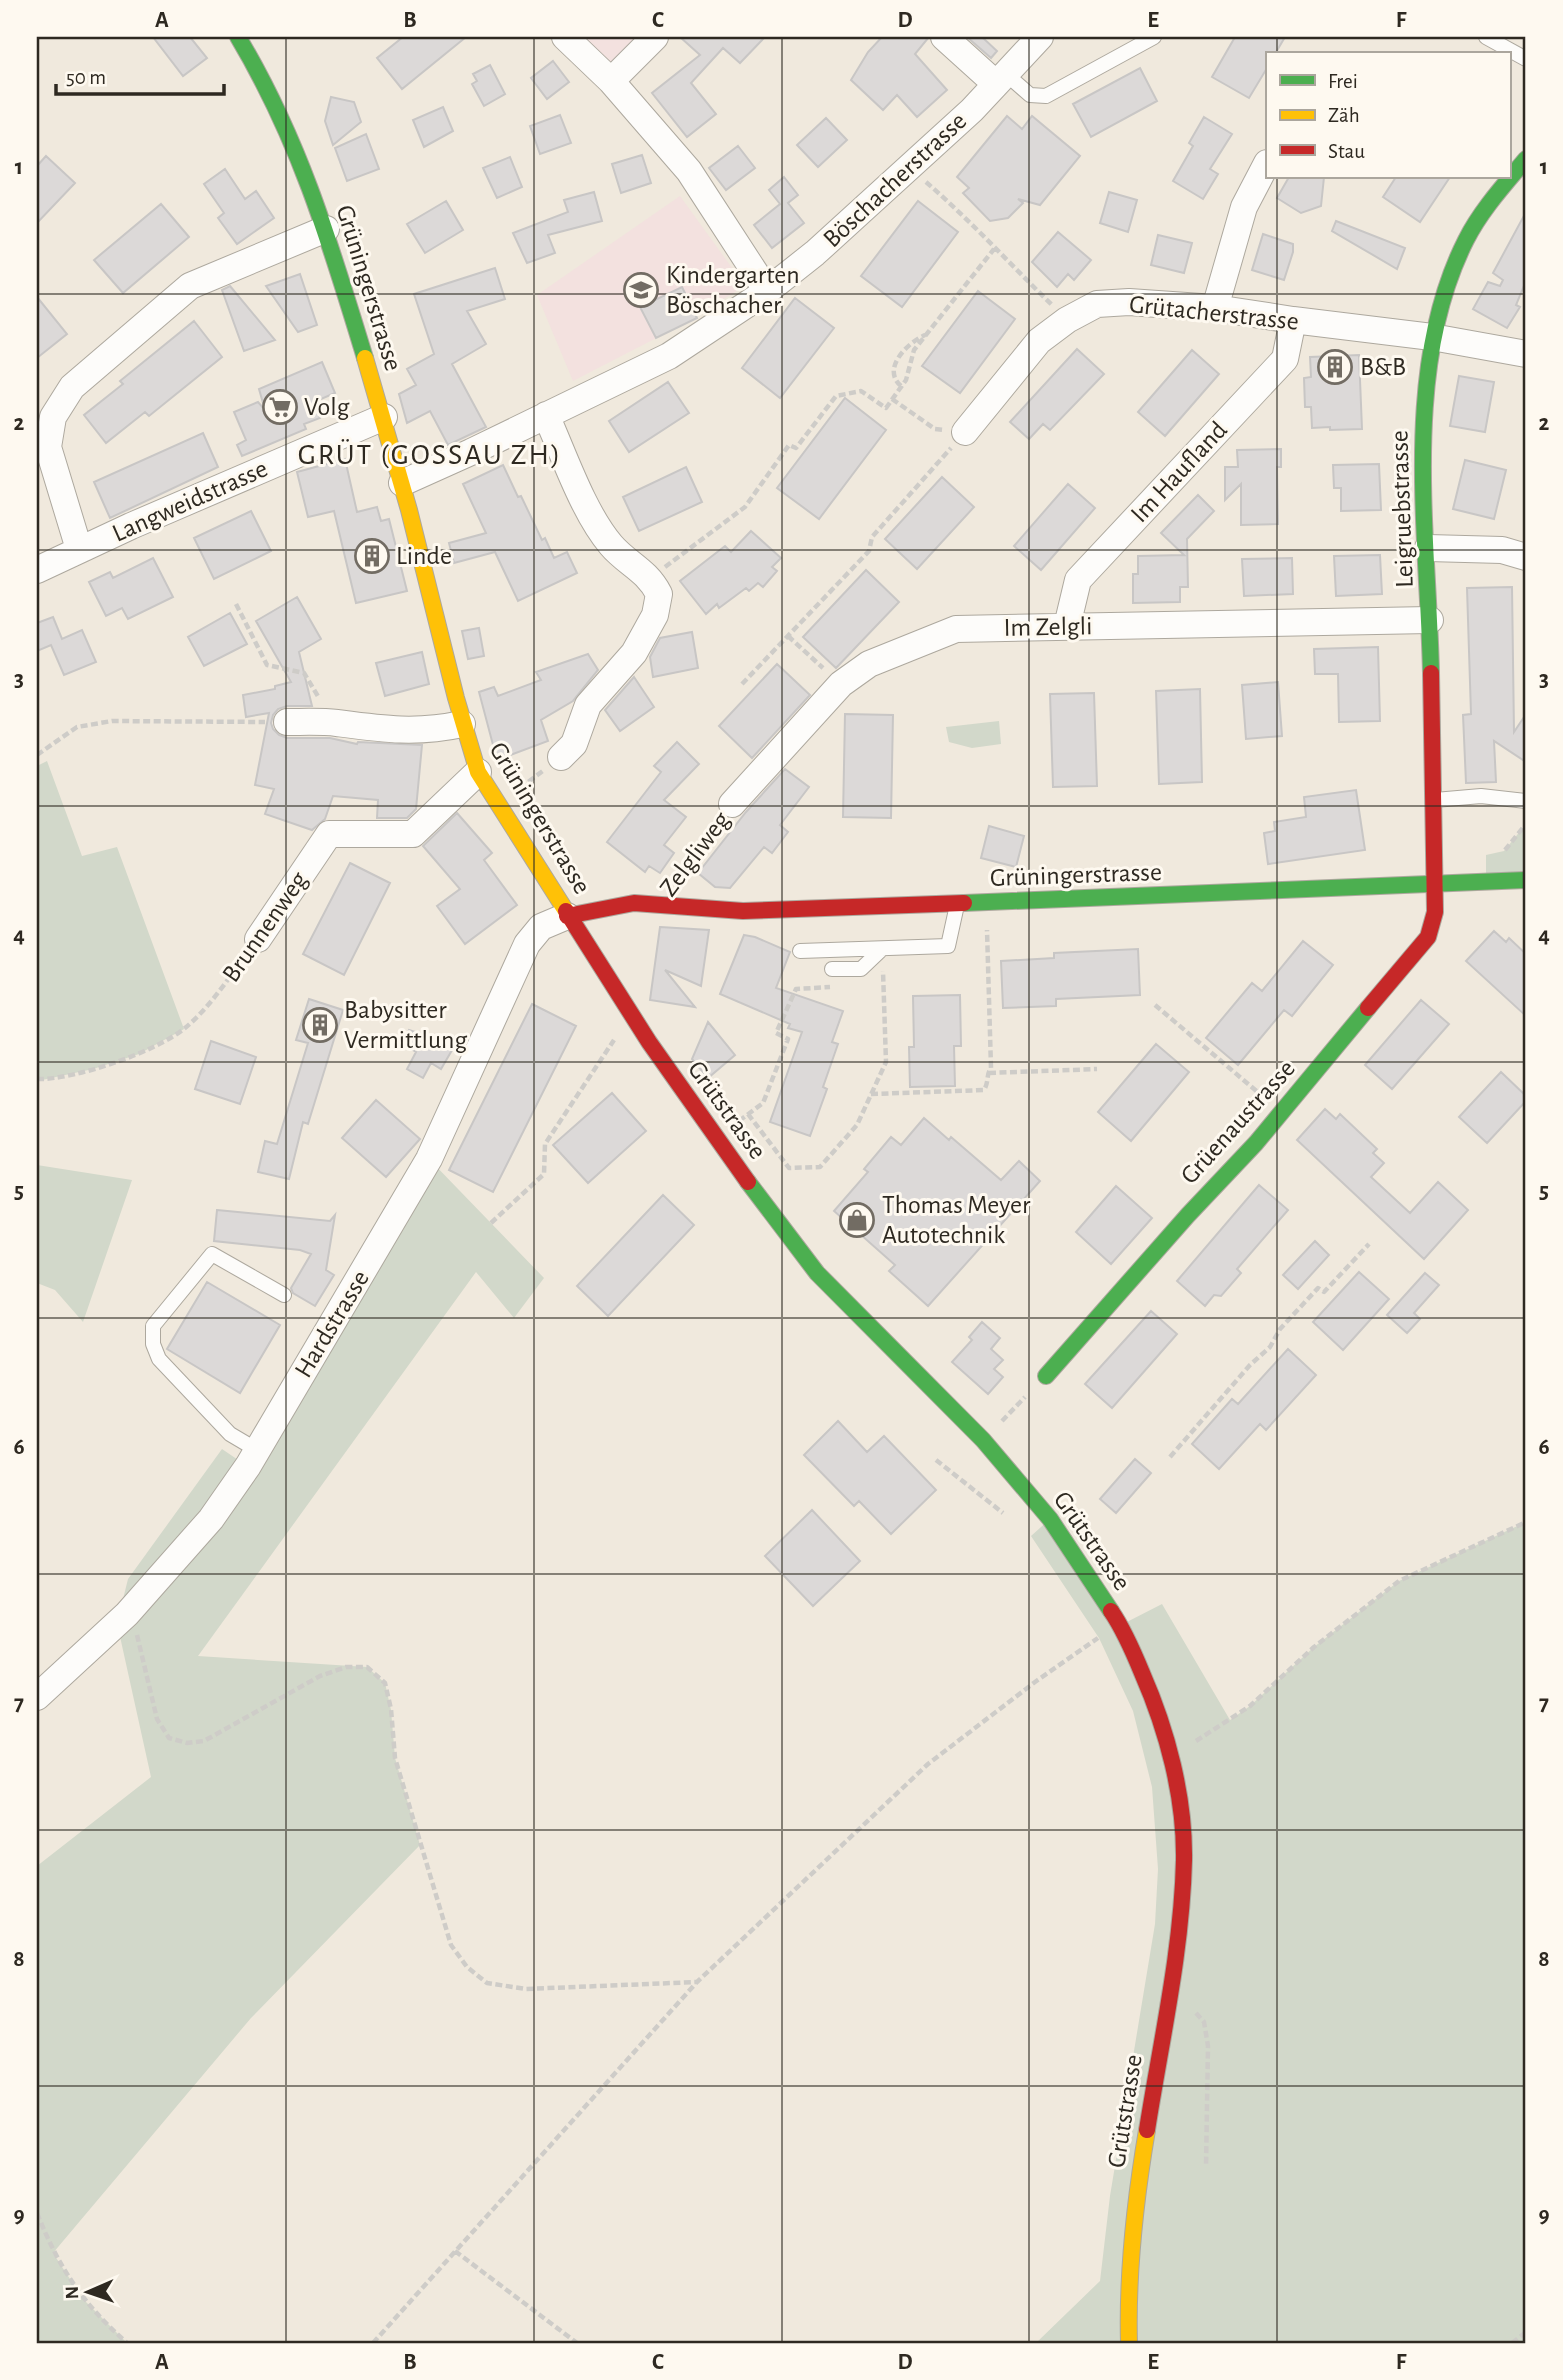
<svg xmlns="http://www.w3.org/2000/svg" width="1563" height="2380" font-family="'Alegreya Sans',sans-serif">
	<style>
		.education { fill: #f3e1df }
		.green { fill: #d2d8ca }
		.building { fill: #dcd9d8; stroke: #c8c6c5; stroke-width: 2 }
		.lines { fill: none; stroke-linecap: round; stroke-linejoin: round }
		.lane-casing { stroke: #ada89e; stroke-width: 16 }
		.street-casing { stroke: #ada89e; stroke-width: 28 }
		.fast-casing { stroke: #ada89e; stroke-width: 18 }
		.slow-casing { stroke: #ada89e; stroke-width: 18 }
		.jam-casing { stroke: #ada89e; stroke-width: 18 }
		.path { stroke: #ceccc8; stroke-width: 4.5; stroke-dasharray: 7 3.5; stroke-linecap: butt }
		.lane { stroke: #fdfcfa; stroke-width: 14 }
		.street { stroke: #fdfcfa; stroke-width: 26 }
		.fast { stroke: #4caf50; stroke-width: 16 }
		.slow { stroke: #ffc107; stroke-width: 16 }
		.jam { stroke: #c62828; stroke-width: 16 }
		.grid { fill: none; stroke: #2e2921; stroke-width: 2; stroke-opacity: 0.55 }
		.labels { text-anchor: middle; dominant-baseline: central; stroke-width: 6; stroke-linejoin: round; paint-order: stroke }
		.street-label { font-size: 26px; fill: #2e2921; stroke: #fef9f0 }
		.poi-label { font-size: 26px; fill: #2e2921; stroke: #fef9f0; text-anchor: start }
		.quarter-label { font-size: 30px; letter-spacing: 2px; fill: #2e2921; stroke: #fef9f0 }
		.neatline { fill: none; stroke: #2e2921; stroke-width: 2.5 }
		.grid-label { font-size: 23px; text-anchor: middle; font-weight: bold; fill: #2e2921 }
	</style>
	<rect width="100%" height="100%" fill="#f0e9dd"/>
	<path class="education" d="M565,37H655L611,81Z
		M680,196L745,286L672,330L573,381L537,295Z"/>
	<path class="green" d="M999,721L1001,744L972,748L949,742L946,727Z
		M47,761L82,856L117,847L184,1029L139,1054L93,1069L42,1080L37,1079V766Z
		M1526,824V880L1486,881V855L1504,851Z
		M429,1159L544,1278L514,1318L476,1272L198,1656L367,1667L385,1683L391,1710L395,1758L420,1845L251,2018L53,2253L83,2299L127,2343H37V1866L151,1777L117,1623L128,1579L222,1449L247,1466Z
		M37,1165L132,1180L83,1322L55,1290L37,1283Z
		M1050,1519L1121,1625L1162,1604L1230,1720L1250,1706L1314,1647L1399,1581L1526,1522V2343H1036L1100,2281L1110,2196L1155,1924L1158,1869L1152,1787L1133,1711L1099,1638L1031,1536Z"/>
	<path class="building" d="M153,37H190L207,58L183,76Z
		M403,37H466L402,89L377,58Z
		M680,37H765L740,63L723,48L691,83L716,114L687,137L652,93L700,55Z
		M882,37H929L915,54L947,90L917,117L897,95L883,110L851,80L868,52Z
		M967,37H982L997,51L991,58Z
		M1235,37H1285L1275,54H1267V68L1249,98L1212,77Z
		M553,61L569,82L547,99L531,78Z
		M490,65L505,94L484,106L472,84L477,81L473,74Z
		M1140,68L1157,101L1091,137L1073,104Z
		M331,97L354,102L361,122L333,145L325,121Z
		M443,107L453,131L424,147L413,120Z
		M560,115L571,143L540,154L530,126Z
		M1007,116L1022,129L1032,116L1080,156L1040,205L1018,199L1023,203L1008,218L990,221L963,193L969,188L957,177Z
		M1204,117L1232,134L1210,169L1218,174L1203,199L1173,181L1193,146L1189,143Z
		M826,118L847,140L818,167L797,145Z
		M366,134L379,169L347,181L335,148Z
		M738,146L755,168L726,190L709,168Z
		M642,155L651,183L621,193L612,164Z
		M46,156L75,183L37,223V166Z
		M510,157L522,187L497,198L483,168Z
		M225,169L245,199L256,191L274,218L237,244L218,218L224,213L204,184Z
		M784,177L798,195L788,203L804,223L772,248L754,225L780,204L769,190Z
		M1289,177H1324L1321,206L1301,213L1277,198Z
		M1396,177H1450L1420,222L1383,197Z
		M594,192L602,221L548,235L555,253L527,263L513,233L568,212L564,200Z
		M1109,192L1137,200L1128,232L1100,223Z
		M446,201L463,230L425,253L407,224Z
		M918,201L958,232L902,307L861,276Z
		M161,204L189,237L123,293L94,260Z
		M1526,212V281L1516,305L1520,307L1507,328L1473,309L1488,282L1500,286L1503,280L1493,273Z
		M1336,221L1405,248L1397,269L1332,231Z
		M1058,232L1091,260L1074,280L1068,274L1057,287L1032,262Z
		M1263,234L1293,244V252L1284,280L1252,270Z
		M1158,235L1192,243L1184,273L1151,265Z
		M495,268L505,299L467,311L486,344L452,364L486,427L448,445L430,411L407,423L399,394L416,385L407,369L434,354L414,294Z
		M300,274L317,325L298,332L266,286Z
		M230,286L275,340L244,351L222,290Z
		M682,287L697,318L656,338L640,307Z
		M978,291L1015,319L960,393L922,366Z
		M37,297L67,334L37,358Z
		M795,298L834,328L780,398L742,368Z
		M194,321L222,357L149,416L145,412L106,443L84,415L123,384L120,381Z
		M1077,349L1104,374L1050,430L1043,424L1029,439L1010,422Z
		M1192,350L1219,374L1165,436L1138,412Z
		M1359,355L1362,429L1330,430V427L1312,428L1311,407H1305L1304,378L1311,377L1310,357Z
		M322,362L335,393L314,402L320,418L304,424L306,429L242,456L237,445L246,440L234,412L258,402L265,410L259,389Z
		M1459,376L1494,382L1485,432L1450,426Z
		M668,382L689,413L629,452L609,421Z
		M845,398L886,430L819,519L777,488Z
		M203,433L218,467L110,518L94,482Z
		M1281,449V467H1277L1278,524L1241,525V484L1225,500V467H1238L1237,450Z
		M345,459L357,512L377,507L381,521L389,519L407,591L356,603L334,511L308,517L297,472Z
		M1465,460L1506,470L1494,519L1453,509Z
		M1379,464L1381,510L1341,511V488H1334L1333,465Z
		M503,465L518,497L521,496L542,540L545,538L554,558L567,552L577,573L518,601L495,552L454,563L449,543L486,533L463,484Z
		M686,467L702,502L639,531L623,497Z
		M942,477L974,507L917,569L885,539Z
		M1068,484L1095,508L1041,570L1014,546Z
		M1198,495L1214,511L1187,539L1188,587H1180V602L1133,603V574H1138V556L1184,555L1161,533Z
		M251,511L271,551L214,579L194,538Z
		M751,531L781,558L772,567L777,571L763,587L758,583L749,591L746,588L719,608L717,604L706,614L680,581L725,546L731,552Z
		M1380,555L1382,594L1336,596L1334,556Z
		M153,558L173,597L128,619L122,608L106,616L89,582L110,572L113,578Z
		M1292,558L1293,594L1244,596L1242,559Z
		M866,570L899,602L836,668L803,637Z
		M1512,587L1514,732L1526,714V762L1494,741L1496,782L1466,783L1463,715L1471,714L1467,588Z
		M297,597L321,639L299,652L312,706H287L278,709L273,715L271,723L273,729L279,735L287,738H330L357,744L358,742L422,745L416,809L407,818H377L378,800L333,796L325,819L312,830L265,814L274,789L255,785L269,713L246,717L243,695L275,689V686L291,682L256,621Z
		M230,613L247,644L204,666L188,637Z
		M53,617L62,639L82,630L96,662L64,675L51,645L37,651V623Z
		M479,628L484,656L468,659L462,631Z
		M692,632L698,668L653,677L650,657L660,638Z
		M1378,647L1380,721L1339,722L1338,674H1315L1314,649Z
		M422,652L429,684L385,696L376,663Z
		M588,654L598,670L573,701L541,720L548,741L497,760L479,692L494,687L498,696L541,680L536,672Z
		M777,664L810,695L752,758L719,726Z
		M634,677L654,707L620,731L605,710Z
		M1278,682L1282,736L1246,739L1242,685Z
		M1200,689L1202,782L1159,784L1156,691Z
		M1094,693L1097,786L1053,787L1050,694Z
		M845,714L893,715L891,818L843,817Z
		M677,742L699,764L664,800L686,817L664,845L674,853L660,873L649,866L645,872L607,842L661,772L654,766Z
		M785,769L809,787L780,825L788,832L772,853L764,847L730,888L715,887L698,873L746,812Z
		M1356,790L1365,850L1268,864L1264,833L1275,831L1274,822L1306,817L1304,797Z
		M457,813L492,853L484,860L517,905L465,944L437,906L460,889L423,846Z
		M989,826L1024,836L1016,867L981,858Z
		M350,863L390,883L344,975L303,954Z
		M660,927L709,930L701,986L665,970L695,1007L650,1000Z
		M1494,931L1506,942L1509,938L1526,954V1016L1466,961Z
		M744,935L755,937L790,952L776,988L843,1011L832,1042L838,1044L823,1087L827,1089L810,1136L770,1122L802,1032L788,1028L790,1024L720,994Z
		M1303,941L1333,965L1292,1016L1284,1010L1238,1065L1206,1038L1252,983L1262,991Z
		M1138,949L1140,995L1056,999V1006L1003,1008L1001,961L1054,958V953Z
		M960,995L961,1046H954L955,1086L910,1087L909,1047H914L913,996Z
		M309,999L343,1010L308,1124L303,1122L289,1179L258,1172L265,1141L277,1144L308,1043L296,1040Z
		M1421,1000L1449,1024L1392,1089L1365,1065Z
		M532,1004L576,1026L493,1192L449,1170Z
		M708,1022L735,1055L708,1078L692,1059Z
		M409,1030L455,1045L441,1069L431,1063L423,1078L407,1069L416,1052L401,1043Z
		M211,1041L256,1057L240,1104L195,1089Z
		M1156,1044L1189,1072L1131,1141L1098,1112Z
		M1501,1072L1526,1096V1101L1487,1143L1459,1117Z
		M612,1093L646,1131L588,1183L553,1145Z
		M376,1100L420,1139L386,1177L342,1138Z
		M1325,1109L1336,1119L1340,1114L1377,1149L1373,1153L1384,1163L1371,1177L1410,1213L1438,1182L1468,1210L1424,1259L1297,1140Z
		M924,1118L949,1140L951,1137L1001,1180L1019,1161L1040,1181L928,1306L889,1271L895,1265L834,1211L868,1172L864,1169L891,1137L901,1145Z
		M1259,1185L1288,1210L1237,1269L1241,1273L1221,1296L1214,1295L1205,1306L1177,1281Z
		M1116,1186L1152,1218L1111,1264L1076,1232Z
		M663,1195L694,1225L608,1316L577,1286Z
		M217,1210L330,1221L335,1215L326,1270L334,1275L315,1306L293,1293L291,1288L311,1254L300,1250L214,1241Z
		M1315,1241L1329,1255L1298,1289L1283,1275Z
		M1359,1272L1389,1299L1343,1350L1313,1322Z
		M1425,1273L1439,1285L1414,1313L1420,1319L1407,1333L1387,1315Z
		M207,1282L280,1325L240,1393L167,1349Z
		M1151,1311L1177,1334L1112,1408L1085,1384Z
		M982,1322L1000,1338L991,1349L1003,1360L994,1369L1003,1377L988,1394L952,1362L972,1340L969,1337Z
		M1288,1349L1316,1375L1266,1430L1260,1424L1219,1469L1192,1444L1232,1399L1238,1404Z
		M838,1421L867,1452L884,1436L936,1490L891,1534L859,1501L854,1506L804,1455Z
		M1135,1459L1151,1473L1116,1513L1100,1499Z
		M812,1510L860,1561L813,1606L765,1556Z"/>
	<g class="lines">
		<g class="lane-casing">
			<path id="lane" d="M1486,37L1526,59
				M1006,74L1030,95L1046,96L1154,37
				M1435,800L1481,796L1526,801
				M800,951L948,946L957,905
				M832,969H861L882,949
				M257,1450L230,1434L159,1359L153,1344V1326L212,1254L284,1295"/>
		</g>
		<g class="street-casing">
			<path id="street" d="M565,37L611,81L689,171L767,291
				M944,37L996,84
				M611,81L655,37
				M1215,308L1244,207L1267,163
				M546,415C564,455 583,512 611,545C627,564 646,569 659,594L655,615L634,653L588,705L574,744L561,757
				M965,432L1039,341L1067,320L1097,304L1129,302L1215,308L1293,320L1432,337L1526,354
				M402,483L471,452L669,356L767,291L815,253L972,110L1040,37
				M1428,548L1502,550L1526,557
				M79,549L48,447L53,417L72,387L190,286L326,229
				M37,570L131,526L384,417
				M1067,626L1078,580L1285,359L1293,320
				M287,722C303,722 321,721 337,723C382,729 416,734 462,724
				M732,804L841,684L869,664L956,629L1430,620
				M258,939L329,834H413L478,772
				M37,1697L127,1614L211,1519L248,1466L429,1159L527,944L541,927L567,916"/>
		</g>
		<g class="fast-casing">
			<path id="fast" d="M238,37C300,141 330,243 365,358
				M1431,673C1428,534 1401,368 1466,240C1481,210 1505,184 1526,159
				M964,903L1526,880
				M748,1182L817,1273L983,1440L1050,1519L1111,1611
				M1046,1376L1188,1215L1256,1143L1368,1008"/>
		</g>
		<g class="slow-casing">
			<path id="slow" d="M365,358L409,510L456,698L478,772L566,911
				M1129,2343C1127,2271 1135,2201 1147,2130"/>
		</g>
		<g class="jam-casing">
			<path id="jam" d="M566,911L649,1042L748,1182
				M567,916L634,903L743,911L964,903
				M1368,1008L1428,937L1435,912L1431,673
				M1111,1611C1124,1630 1133,1651 1142,1673C1167,1730 1185,1797 1184,1860C1182,1950 1161,2041 1147,2130"/>
		</g>
		<path class="path" d="M926,182C970,220 1010,264 1052,305
			M901,386C881,369 907,343 925,335
			M892,399L935,429L945,430
			M665,567L745,507L789,445L796,448L836,396L861,391L886,408L906,380L914,350L994,249
			M236,604L267,665L304,673L319,698
			M788,636L823,668
			M742,684L869,551L872,537L951,448
			M37,755L77,727L112,721L265,722
			M520,788L544,770
			M1505,850L1526,824
			M679,876L719,822
			M1155,1005L1260,1094
			M989,1073L1097,1069
			M37,1079C74,1080 156,1052 185,1028C208,1009 227,981 244,957
			M871,1094L984,1090C989,1082 986,1075 991,1068L987,930
			M748,1114L789,1168L820,1167L857,1125L886,1062L883,971
			M739,1121L763,1103L788,1039L776,1033L796,989L830,987
			M491,1223L544,1174L545,1144L614,1040
			M1002,1421L1025,1397
			M1170,1457L1250,1365L1270,1347L1280,1329L1318,1288L1324,1292L1369,1244
			M936,1460L1003,1513
			M137,1635L157,1719L169,1738L187,1743L204,1741L320,1676L346,1667H367L385,1683L391,1709L395,1758L451,1945L467,1967L487,1983L526,1989L697,1982
			M1196,1741L1250,1706L1314,1647L1399,1581L1526,1522
			M1196,2013L1204,2022L1208,2046L1206,2167
			M37,2213C59,2268 82,2303 127,2343
			M455,2251L577,2343
			M373,2343L697,1982L928,1764L1035,1682L1098,1638
			M1512,2343L1526,2332"/>
		<use href="#lane" class="lane"/>
		<use href="#street" class="street"/>
		<use href="#fast" class="fast"/>
		<use href="#slow" class="slow"/>
		<use href="#jam" class="jam"/>
	</g>
	<path class="grid" d="M286,37V2343M534,37V2343M782,37V2343M1029,37V2343M1277,37V54M1277,177V2343M37,294H1526M37,550H1526M37,806H1526M37,1062H1526M37,1318H1526M37,1574H1526M37,1830H1526M37,2086H1526"/>
	<defs>
		<g id="school-ring" transform="scale(1.75)"><circle r="9.5" fill="#fef9f0" stroke="#726c63" stroke-width="1.5"/><path d="M0-5L7-2L0 1L-7-2ZM-4 1L0 2.5L4 1V4Q0 6-4 4Z" fill="#726c63"/></g>
		<g id="building-ring" transform="scale(1.75)"><circle r="9.5" fill="#fef9f0" stroke="#726c63" stroke-width="1.5"/><path d="M-4-6H4V6H1V3H-1V6H-4ZM-2.5-4.3h1.7v1.8h-1.7ZM.8-4.3h1.7v1.8H.8ZM-2.5-1h1.7V.8h-1.7ZM.8-1h1.7V.8H.8Z" fill="#726c63"/></g>
		<g id="supermarket-ring" transform="scale(1.75)"><circle r="9.5" fill="#fef9f0" stroke="#726c63" stroke-width="1.5"/><path d="M-6-5.5h2.5l.6 2H6L4.5 2H-2.5L-4.4-4H-6ZM-1.5 3.2a1.3 1.3 0 1 0 .1 0ZM3 3.2a1.3 1.3 0 1 0 .1 0Z" fill="#726c63"/></g>
		<g id="shop-ring" transform="scale(1.75)"><circle r="9.5" fill="#fef9f0" stroke="#726c63" stroke-width="1.5"/><path d="M-5-2.5h2.3a2.7 3.5 0 0 1 5.4 0H5L5.5 6h-11ZM-1.5-2.5h3a1.5 2.3 0 0 0-3 0Z" fill="#726c63"/></g>
	</defs>
	<g fill-rule="evenodd">
		<use href="#school-ring" x="641" y="290"/>
		<use href="#building-ring" x="1335" y="367"/>
		<use href="#supermarket-ring" x="280" y="407"/>
		<use href="#building-ring" x="372" y="556"/>
		<use href="#building-ring" x="320" y="1025"/>
		<use href="#shop-ring" x="857" y="1220"/>
	</g>
	<g class="labels">
		<g class="street-label">
			<text transform="translate(895 180) rotate(-43)">Böschacherstrasse</text>
			<text transform="translate(369 288) rotate(73)">Grüningerstrasse</text>
			<text transform="translate(1214 313) rotate(6)">Grütacherstrasse</text>
			<text transform="translate(1179 472) rotate(-47)">Im Haufland</text>
			<text transform="translate(190 501) rotate(-24)">Langweidstrasse</text>
			<text transform="translate(1402 509) rotate(-92)">Leigruebstrasse</text>
			<text transform="translate(1048 627) rotate(-1)">Im Zelgli</text>
			<text transform="translate(540 818) rotate(59)">Grüningerstrasse</text>
			<text transform="translate(695 854) rotate(-53)">Zelgliweg</text>
			<text transform="translate(1076 875) rotate(-2)">Grüningerstrasse</text>
			<text transform="translate(265 927) rotate(-55)">Brunnenweg</text>
			<text transform="translate(727 1110) rotate(54)">Grütstrasse</text>
			<text transform="translate(1238 1122) rotate(-48)">Grüenaustrasse</text>
			<text transform="translate(332 1324) rotate(-59)">Hardstrasse</text>
			<text transform="translate(1092 1541) rotate(55)">Grütstrasse</text>
			<text transform="translate(1125 2111) rotate(-81)">Grütstrasse</text>
		</g>
		<g class="poi-label">
			<text x="666" y="275">Kindergarten<tspan x="666" dy="30">Böschacher</tspan></text>
			<text x="1360" y="367">B&amp;B</text>
			<text x="304" y="407">Volg</text>
			<text x="396" y="556">Linde</text>
			<text x="344" y="1010">Babysitter<tspan x="344" dy="30">Vermittlung</tspan></text>
			<text x="882" y="1205">Thomas Meyer<tspan x="882" dy="30">Autotechnik</tspan></text>
		</g>
		<g class="quarter-label">
			<text x="430" y="455">GRÜT (GOSSAU ZH)</text>
		</g>
	</g>
	<rect width="1563" height="2380" fill="none" stroke="#fef9f0" stroke-width="77"/>
	<rect x="1266" y="52" width="245" height="126" fill="#fef9f0" stroke="#aba69d" stroke-width="2"/>
	<rect x="1280" y="75" width="35" height="10" fill="#4caf50" stroke="#aba69d" stroke-width="2"/>
	<text x="1328" y="88" font-size="21" fill="#2e2921">Frei</text>
	<rect x="1280" y="110" width="35" height="10" fill="#ffc107" stroke="#aba69d" stroke-width="2"/>
	<text x="1328" y="122" font-size="21" fill="#2e2921">Zäh</text>
	<rect x="1280" y="145" width="35" height="10" fill="#c62828" stroke="#aba69d" stroke-width="2"/>
	<text x="1328" y="158" font-size="21" fill="#2e2921">Stau</text>
	<g transform="translate(88 2292) rotate(268)" stroke="#fef9f0" stroke-width="5" paint-order="stroke">
	<path d="M0-5L12 26L0 18L-12 26Z" fill="#2e2921"/>
	<text y="-10" font-size="19" font-weight="bold" text-anchor="middle" fill="#2e2921">N</text>
	</g>
	<path d="M56 84v10h168v-10" fill="none" stroke="#2e2921" stroke-width="3.5"/>
	<text x="66" y="84" font-size="21" fill="#2e2921" stroke="#fef9f0" stroke-width="5" paint-order="stroke">50 m</text>
	<rect x="38" y="38" width="1486" height="2304" class="neatline"/>
	<g class="grid-label">
		<text x="162" y="27">A</text>
		<text x="410" y="27">B</text>
		<text x="658" y="27">C</text>
		<text x="905" y="27">D</text>
		<text x="1153" y="27">E</text>
		<text x="1401" y="27">F</text>
		<text x="19" y="174">1</text>
		<text x="1544" y="174">1</text>
		<text x="19" y="430">2</text>
		<text x="1544" y="430">2</text>
		<text x="19" y="686">3</text>
		<text x="1544" y="686">3</text>
		<text x="19" y="942">4</text>
		<text x="1544" y="942">4</text>
		<text x="19" y="1198">5</text>
		<text x="1544" y="1198">5</text>
		<text x="19" y="1454">6</text>
		<text x="1544" y="1454">6</text>
		<text x="19" y="1710">7</text>
		<text x="1544" y="1710">7</text>
		<text x="19" y="1966">8</text>
		<text x="1544" y="1966">8</text>
		<text x="19" y="2222">9</text>
		<text x="1544" y="2222">9</text>
		<text x="162" y="2369">A</text>
		<text x="410" y="2369">B</text>
		<text x="658" y="2369">C</text>
		<text x="905" y="2369">D</text>
		<text x="1153" y="2369">E</text>
		<text x="1401" y="2369">F</text>
	</g>
</svg>
